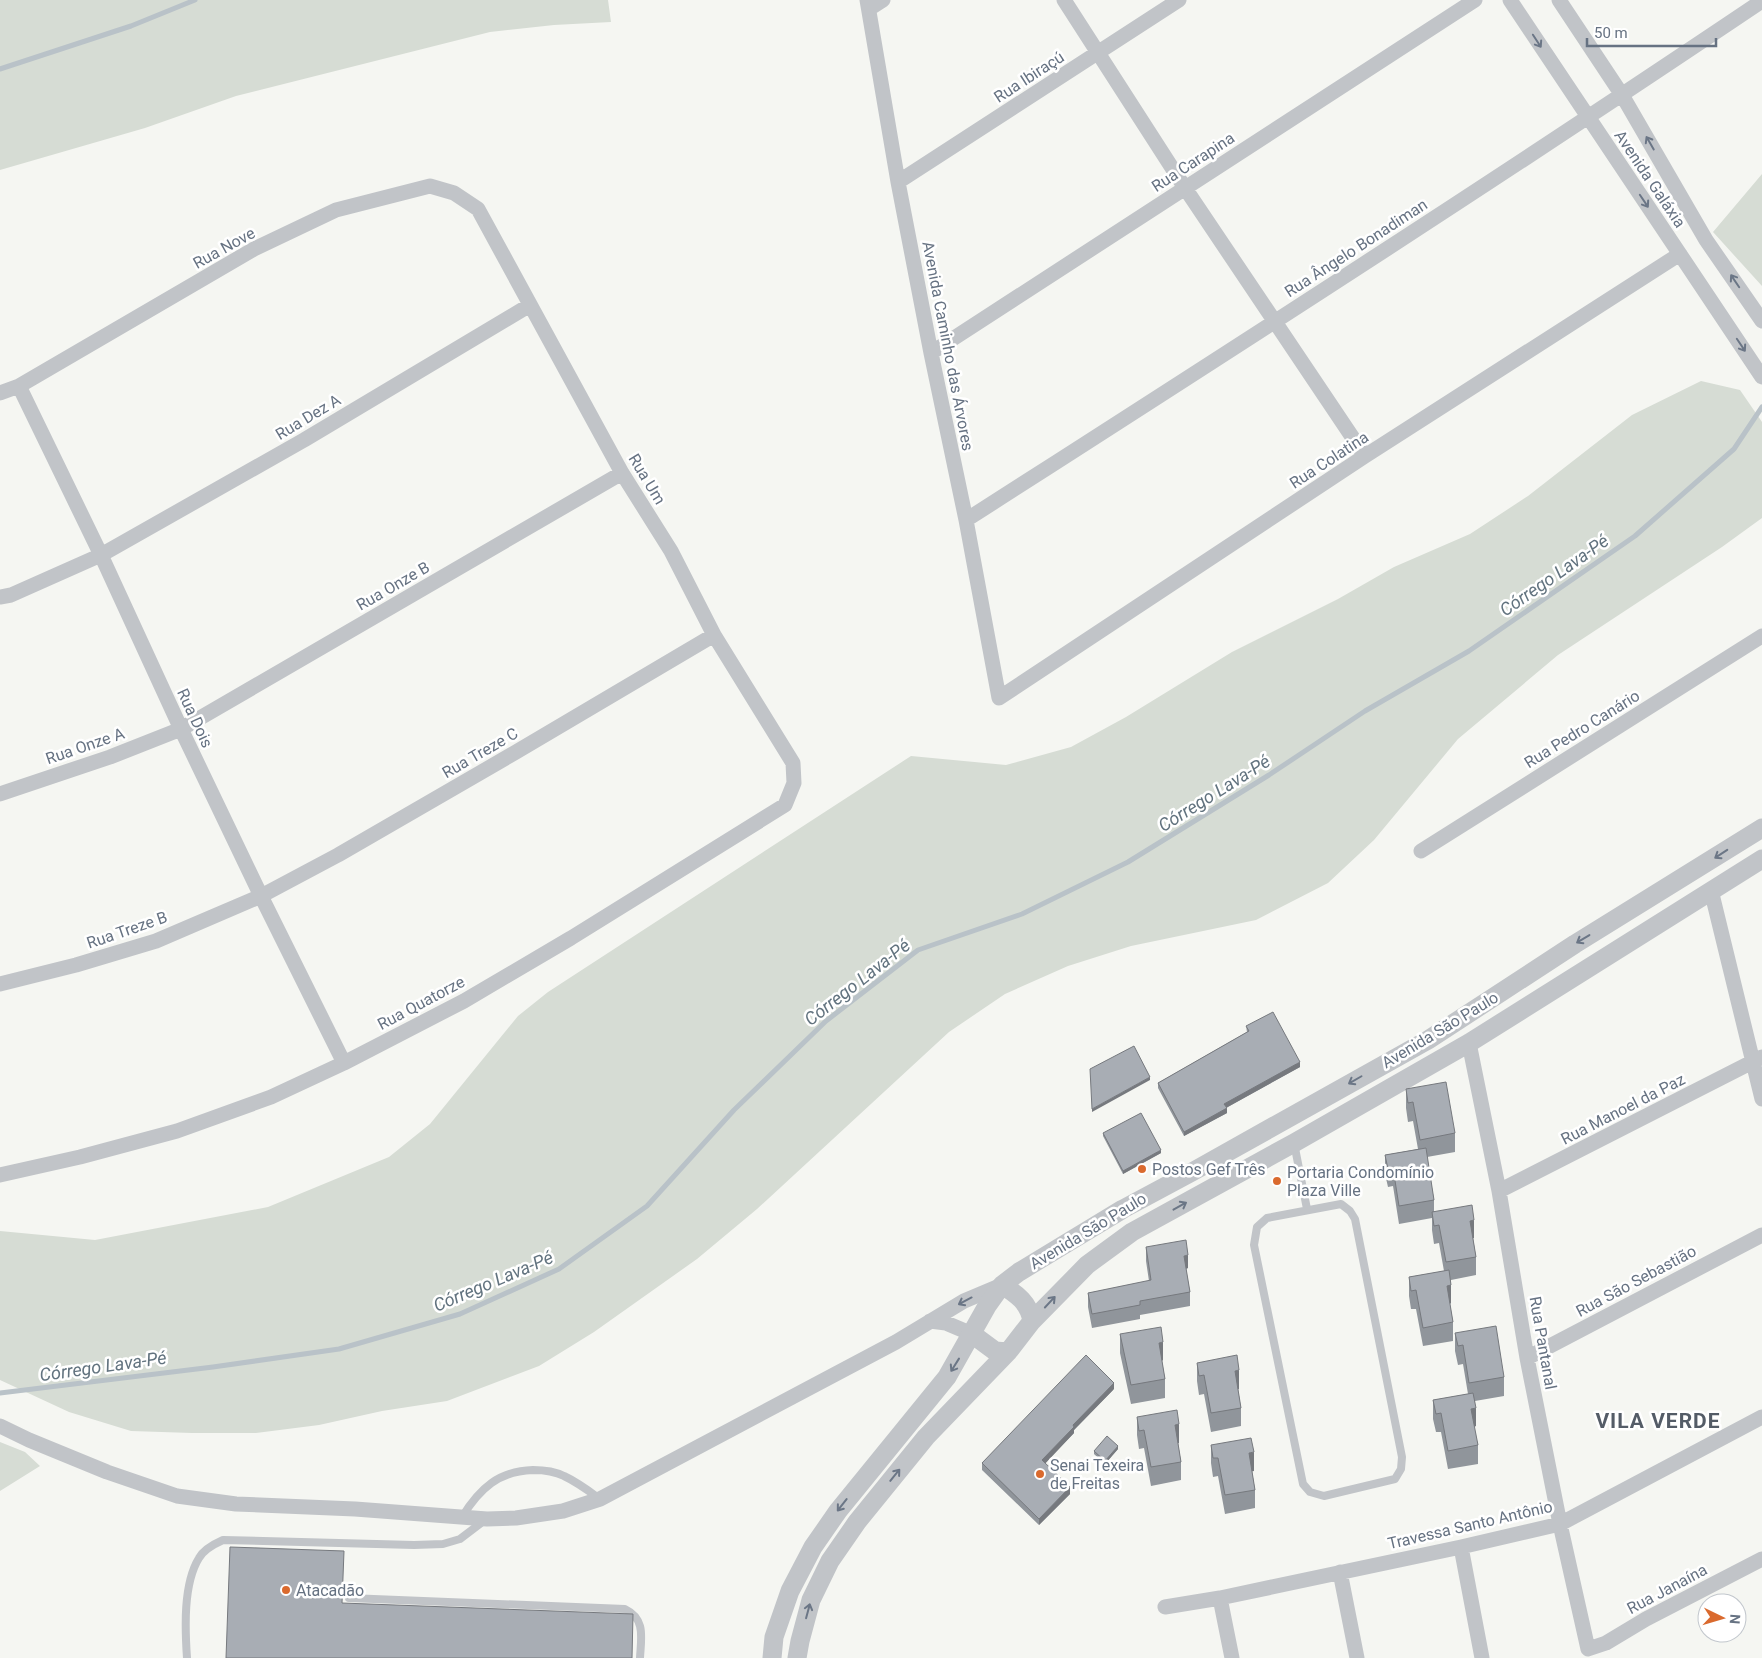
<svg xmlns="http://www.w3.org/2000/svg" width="1762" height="1658" font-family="Roboto,sans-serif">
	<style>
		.green { fill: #d6dcd4 }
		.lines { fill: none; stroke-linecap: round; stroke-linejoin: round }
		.stream { stroke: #b9c2c8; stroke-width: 5 }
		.service { stroke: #c1c4c8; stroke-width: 8 }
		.minor { stroke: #c1c4c8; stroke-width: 15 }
		.tertiary { stroke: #c1c4c8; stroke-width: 19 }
		.wall { fill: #90959b }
		.shaded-wall { fill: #76797e }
		.building { fill: #a8adb4; stroke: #76797e }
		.oneway { stroke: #6b7686 }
		.poi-dot { fill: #da6a2e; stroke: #fff; stroke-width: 2 }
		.labels { text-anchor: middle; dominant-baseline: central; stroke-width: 5; stroke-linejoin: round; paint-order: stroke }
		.street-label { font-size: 16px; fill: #667282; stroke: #fff }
		.poi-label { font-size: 16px; fill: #667282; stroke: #fff; text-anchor: start }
		.water-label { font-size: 18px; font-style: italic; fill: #62737f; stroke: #fff }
		.district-label { font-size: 21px; font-weight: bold; letter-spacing: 1px; fill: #545c67; stroke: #fff }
	</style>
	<rect width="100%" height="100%" fill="#f5f6f2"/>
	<path class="green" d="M0,0H608L611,22L554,25L490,32L236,96L145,128L0,170Z
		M1762,174V286L1713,232Z
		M1701,381L1740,390L1762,422V518L1722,547L1558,655L1458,739L1374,840L1328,883L1256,920L1131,946L1068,966L1005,994L949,1032L757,1209L697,1259L594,1332L539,1366L447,1401L382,1411L319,1425L256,1433H192L131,1431L69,1412L0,1380V1231L95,1240L268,1207L389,1157L430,1124L518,1016L548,992L911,756L1006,765L1071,747L1126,717L1232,652L1338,599L1394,567L1470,534L1528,496L1632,415Z
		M0,1442L25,1452L40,1466L0,1491Z"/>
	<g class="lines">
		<path class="stream" d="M0,69L131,26L195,0
			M0,1393L213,1367L339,1349L460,1314L559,1269L647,1206L734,1110L826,1021L918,950L1022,914L1128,862L1269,775L1365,711L1469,651L1635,536L1734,449L1762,407"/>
		<path class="service" d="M1294,1143L1307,1209
			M1341,1204L1350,1211L1355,1219L1402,1457L1401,1469L1395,1479L1324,1496L1310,1492L1303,1484L1254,1245L1257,1227L1267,1218Z
			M462,1517C480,1488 499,1471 533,1470C544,1470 554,1471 564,1476C577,1482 589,1491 600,1499
			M349,1598L625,1609C646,1619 641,1638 640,1658
			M187,1658C185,1629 183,1584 199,1558C204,1549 214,1544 223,1540L414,1545L443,1544L460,1539L485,1520"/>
		<path class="minor" d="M867,0L898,182L931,353L966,520L999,698L1365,456L1680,254
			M1064,0L1185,188L1365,456
			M1510,0L1762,377
			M1559,0L1622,95L1706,240L1762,321
			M869,9L883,0
			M898,182L1179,0
			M931,353L1475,0
			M19,386L101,555L181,729L261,896L344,1063
			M0,393L19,386L254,249L336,210L430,186L454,193L478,209L622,473L671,551L714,635L793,763L794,783L785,805L571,938L464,1001L344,1063L271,1097L177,1131L80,1157L0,1175
			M966,520C1233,349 1499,178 1762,1
			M0,597L11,595L101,555L304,440L530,305
			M0,794L110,757L181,729L622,473
			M1421,851L1762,636
			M1711,890L1762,1099
			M0,984L76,965L156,941L261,896L338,855L516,752L714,635
			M1469,1043L1499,1191L1527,1358L1560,1524L1588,1649L1606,1643L1646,1619L1762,1559
			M1499,1191L1762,1057
			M930,1321L946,1323L972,1334
			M1527,1358L1762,1235
			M0,1426L29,1440L107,1472L177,1496L236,1504L355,1509L487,1519L516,1518L563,1511L600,1499L896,1342L964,1301L1002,1285
			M1461,1547L1482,1658
			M1340,1572L1357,1658
			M1220,1598L1232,1658
			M1165,1607L1220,1598L1461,1547L1560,1524L1762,1417"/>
		<path class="tertiary" d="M1002,1285C1017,1294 1029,1303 1032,1321
			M972,1334L995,1351L1008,1352
			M772,1658L774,1637L790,1591L813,1547L838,1511L947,1377L987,1306L1002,1285L1019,1272L1123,1209L1192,1172L1428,1040L1575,944L1762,828
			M797,1658L800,1641L811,1600L830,1561L857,1522L926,1437L1008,1352L1032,1321L1087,1265L1132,1232L1294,1143L1469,1043L1762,859"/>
	</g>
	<path class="wall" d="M1246,1026L1300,1067L1226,1108L1227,1113L1184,1136L1158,1088V1083L1247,1032Z
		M1406,1089L1455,1133V1152L1427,1157L1434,1200V1212L1474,1238H1473L1476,1257V1275L1451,1280V1303L1450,1304L1453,1322V1341L1423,1346L1416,1309H1411L1409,1296V1277L1444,1271L1439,1243L1434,1244L1432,1230V1218L1399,1224L1393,1186L1388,1187L1385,1174V1155L1418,1149L1413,1121L1408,1122L1406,1108Z
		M1103,1133L1161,1153L1123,1174L1103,1136Z
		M1146,1247L1188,1268L1186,1269L1190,1292V1306L1140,1315V1319L1092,1328L1088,1307V1293L1149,1281L1146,1261Z
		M1455,1333L1504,1377V1396L1475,1401L1476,1426L1474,1427L1478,1445V1464L1448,1469L1441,1432H1436L1433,1419V1400L1468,1394L1463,1364L1458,1365L1455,1351Z
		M1120,1334L1163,1360L1162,1361L1165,1379V1398L1131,1404L1120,1353Z
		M1197,1363L1239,1389H1238L1241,1408V1426L1211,1432L1204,1394L1199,1395L1197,1381Z
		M1114,1389L1074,1430V1433L1045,1463L1070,1494L1039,1525L982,1470V1463Z
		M1137,1417L1179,1443H1178L1181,1462V1480L1151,1486L1144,1448L1139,1449L1137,1435Z
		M1211,1445L1254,1471H1252L1255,1490V1508L1225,1514L1218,1476L1213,1477L1211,1463Z
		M1118,1449L1105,1464L1094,1454V1451Z"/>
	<path class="shaded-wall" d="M1300,1062V1067L1224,1109V1104Z
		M1150,1077V1080L1092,1112V1109Z
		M1227,1108V1113L1184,1136V1132Z
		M1161,1150V1153L1123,1174V1171Z
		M1474,1220V1238L1470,1239V1221Z
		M1188,1255V1268L1184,1269V1256Z
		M1451,1285V1303L1447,1304V1286Z
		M1163,1342V1360L1159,1361V1343Z
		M1239,1370V1389L1235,1390V1371Z
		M1114,1383V1389L1074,1430V1433L1042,1467V1460L1073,1425Z
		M1476,1408V1426L1471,1427V1409Z
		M1179,1424V1443L1175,1444V1425Z
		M1118,1446V1449L1105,1464V1461Z
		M1254,1452V1471L1249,1472V1453Z
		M1070,1487V1494L1039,1525V1519Z"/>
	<path class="building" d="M1273,1012L1300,1062L1224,1104L1227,1108L1184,1132L1158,1083L1249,1031L1246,1026Z
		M1134,1046L1150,1077L1092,1109L1090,1069Z
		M1446,1082L1455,1133L1420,1140L1413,1102L1408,1103L1406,1089Z
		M1141,1113L1161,1150L1123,1171L1103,1133Z
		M1426,1148L1434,1200L1399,1206L1393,1168L1388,1169L1385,1155Z
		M1472,1205L1474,1220L1470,1221L1476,1257L1446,1262L1439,1225L1434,1226L1432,1212Z
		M1186,1240L1188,1255L1184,1256L1190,1292L1140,1301V1305L1092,1314L1088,1293L1151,1280L1146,1247Z
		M1449,1270L1451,1285L1447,1286L1453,1322L1423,1328L1416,1290L1411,1291L1409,1277Z
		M1496,1326L1504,1377L1469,1383L1463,1345L1458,1346L1455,1333Z
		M1161,1327L1163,1342L1159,1343L1165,1379L1131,1385L1120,1334Z
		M1086,1355L1114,1383L1073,1425L1074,1427L1042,1460L1070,1487L1039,1519L982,1463Z
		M1237,1355L1239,1370L1235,1371L1241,1408L1211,1413L1204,1375L1199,1376L1197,1363Z
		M1473,1393L1476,1408L1471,1409L1478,1445L1448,1451L1441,1413L1436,1414L1433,1400Z
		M1177,1410L1179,1424L1175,1425L1181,1462L1151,1467L1144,1430L1139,1431L1137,1417Z
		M1107,1436L1118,1446L1105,1461L1094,1451Z
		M1251,1438L1254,1452L1249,1453L1255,1490L1225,1495L1218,1458H1213L1211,1445Z
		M230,1547L344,1551L342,1603L633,1614L632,1658H226Z"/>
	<defs><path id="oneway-shaft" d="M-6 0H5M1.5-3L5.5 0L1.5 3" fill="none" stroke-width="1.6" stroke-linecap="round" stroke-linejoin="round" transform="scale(1.25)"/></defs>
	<g class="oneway">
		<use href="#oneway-shaft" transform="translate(1537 41) rotate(57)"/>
		<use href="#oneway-shaft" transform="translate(1650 143) rotate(-120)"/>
		<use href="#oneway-shaft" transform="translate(1644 201) rotate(56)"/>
		<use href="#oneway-shaft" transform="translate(1735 281) rotate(-124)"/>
		<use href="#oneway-shaft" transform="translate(1741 345) rotate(56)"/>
		<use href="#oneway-shaft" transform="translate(1721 854) rotate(147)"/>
		<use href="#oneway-shaft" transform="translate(1583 939) rotate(149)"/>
		<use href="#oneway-shaft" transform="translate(1355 1080) rotate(150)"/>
		<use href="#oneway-shaft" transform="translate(1180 1206) rotate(-29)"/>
		<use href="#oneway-shaft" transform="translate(965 1301) rotate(152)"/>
		<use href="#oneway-shaft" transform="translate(1050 1302) rotate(-47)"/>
		<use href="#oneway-shaft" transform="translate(955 1365) rotate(122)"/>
		<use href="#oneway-shaft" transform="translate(895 1475) rotate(-51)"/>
		<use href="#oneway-shaft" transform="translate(842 1505) rotate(128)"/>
		<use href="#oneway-shaft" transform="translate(808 1611) rotate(-75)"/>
	</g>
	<g class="poi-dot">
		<circle cx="1142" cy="1169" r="5"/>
		<circle cx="1277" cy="1181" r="5"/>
		<circle cx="1040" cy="1474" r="5"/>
		<circle cx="286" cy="1590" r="5"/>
	</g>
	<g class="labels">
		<g class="street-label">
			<text transform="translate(1029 77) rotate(-33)">Rua Ibiraçú</text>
			<text transform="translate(1193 162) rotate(-33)">Rua Carapina</text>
			<text transform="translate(1650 179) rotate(56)">Avenida Galáxia</text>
			<text transform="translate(224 248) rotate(-29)">Rua Nove</text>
			<text transform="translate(1356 248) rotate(-33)">Rua Ângelo Bonadiman</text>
			<text transform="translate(948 346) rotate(79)">Avenida Caminho das Árvores</text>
			<text transform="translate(308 417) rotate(-31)">Rua Dez A</text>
			<text transform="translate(1329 460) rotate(-33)">Rua Colatina</text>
			<text transform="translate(647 479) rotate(59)">Rua Um</text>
			<text transform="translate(393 586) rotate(-30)">Rua Onze B</text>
			<text transform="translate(195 718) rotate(65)">Rua Dois</text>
			<text transform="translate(1582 729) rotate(-32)">Rua Pedro Canário</text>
			<text transform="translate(85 746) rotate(-19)">Rua Onze A</text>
			<text transform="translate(480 753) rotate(-30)">Rua Treze C</text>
			<text transform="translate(127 930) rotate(-19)">Rua Treze B</text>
			<text transform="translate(421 1003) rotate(-28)">Rua Quatorze</text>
			<text transform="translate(1440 1030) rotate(-31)">Avenida São Paulo</text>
			<text transform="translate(1623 1109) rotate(-27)">Rua Manoel da Paz</text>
			<text transform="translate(1088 1231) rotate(-31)">Avenida São Paulo</text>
			<text transform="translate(1636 1281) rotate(-28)">Rua São Sebastião</text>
			<text transform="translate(1543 1343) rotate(80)">Rua Pantanal</text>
			<text transform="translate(1470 1525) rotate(-13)">Travessa Santo Antônio</text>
			<text transform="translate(1667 1589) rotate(-28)">Rua Janaína</text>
		</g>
		<g class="poi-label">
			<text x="1152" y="1169">Postos Gef Três</text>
			<text x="1287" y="1172">Portaria Condomínio<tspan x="1287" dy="18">Plaza Ville</tspan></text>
			<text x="1050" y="1465">Senai Texeira<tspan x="1050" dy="18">de Freitas</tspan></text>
			<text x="296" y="1590">Atacadão</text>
		</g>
		<g class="water-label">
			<text transform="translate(1554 575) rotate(-35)">Córrego Lava-Pé</text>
			<text transform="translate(1214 793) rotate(-32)">Córrego Lava-Pé</text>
			<text transform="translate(857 982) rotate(-38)">Córrego Lava-Pé</text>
			<text transform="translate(493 1281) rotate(-23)">Córrego Lava-Pé</text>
			<text transform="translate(103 1366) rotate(-8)">Córrego Lava-Pé</text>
		</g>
		<g class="district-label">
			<text x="1658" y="1421">VILA VERDE</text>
		</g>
	</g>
	<g transform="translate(1722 1618) rotate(95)"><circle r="24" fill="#ffffff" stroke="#c2c7cd"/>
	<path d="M0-4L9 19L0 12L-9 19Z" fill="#da6a2e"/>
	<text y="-8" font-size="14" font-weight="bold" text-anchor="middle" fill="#667282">N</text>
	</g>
	<path d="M1587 38v8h129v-8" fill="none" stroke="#667282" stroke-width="2.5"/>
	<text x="1594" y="38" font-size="15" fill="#667282" stroke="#ffffff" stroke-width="4" paint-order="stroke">50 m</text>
</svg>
